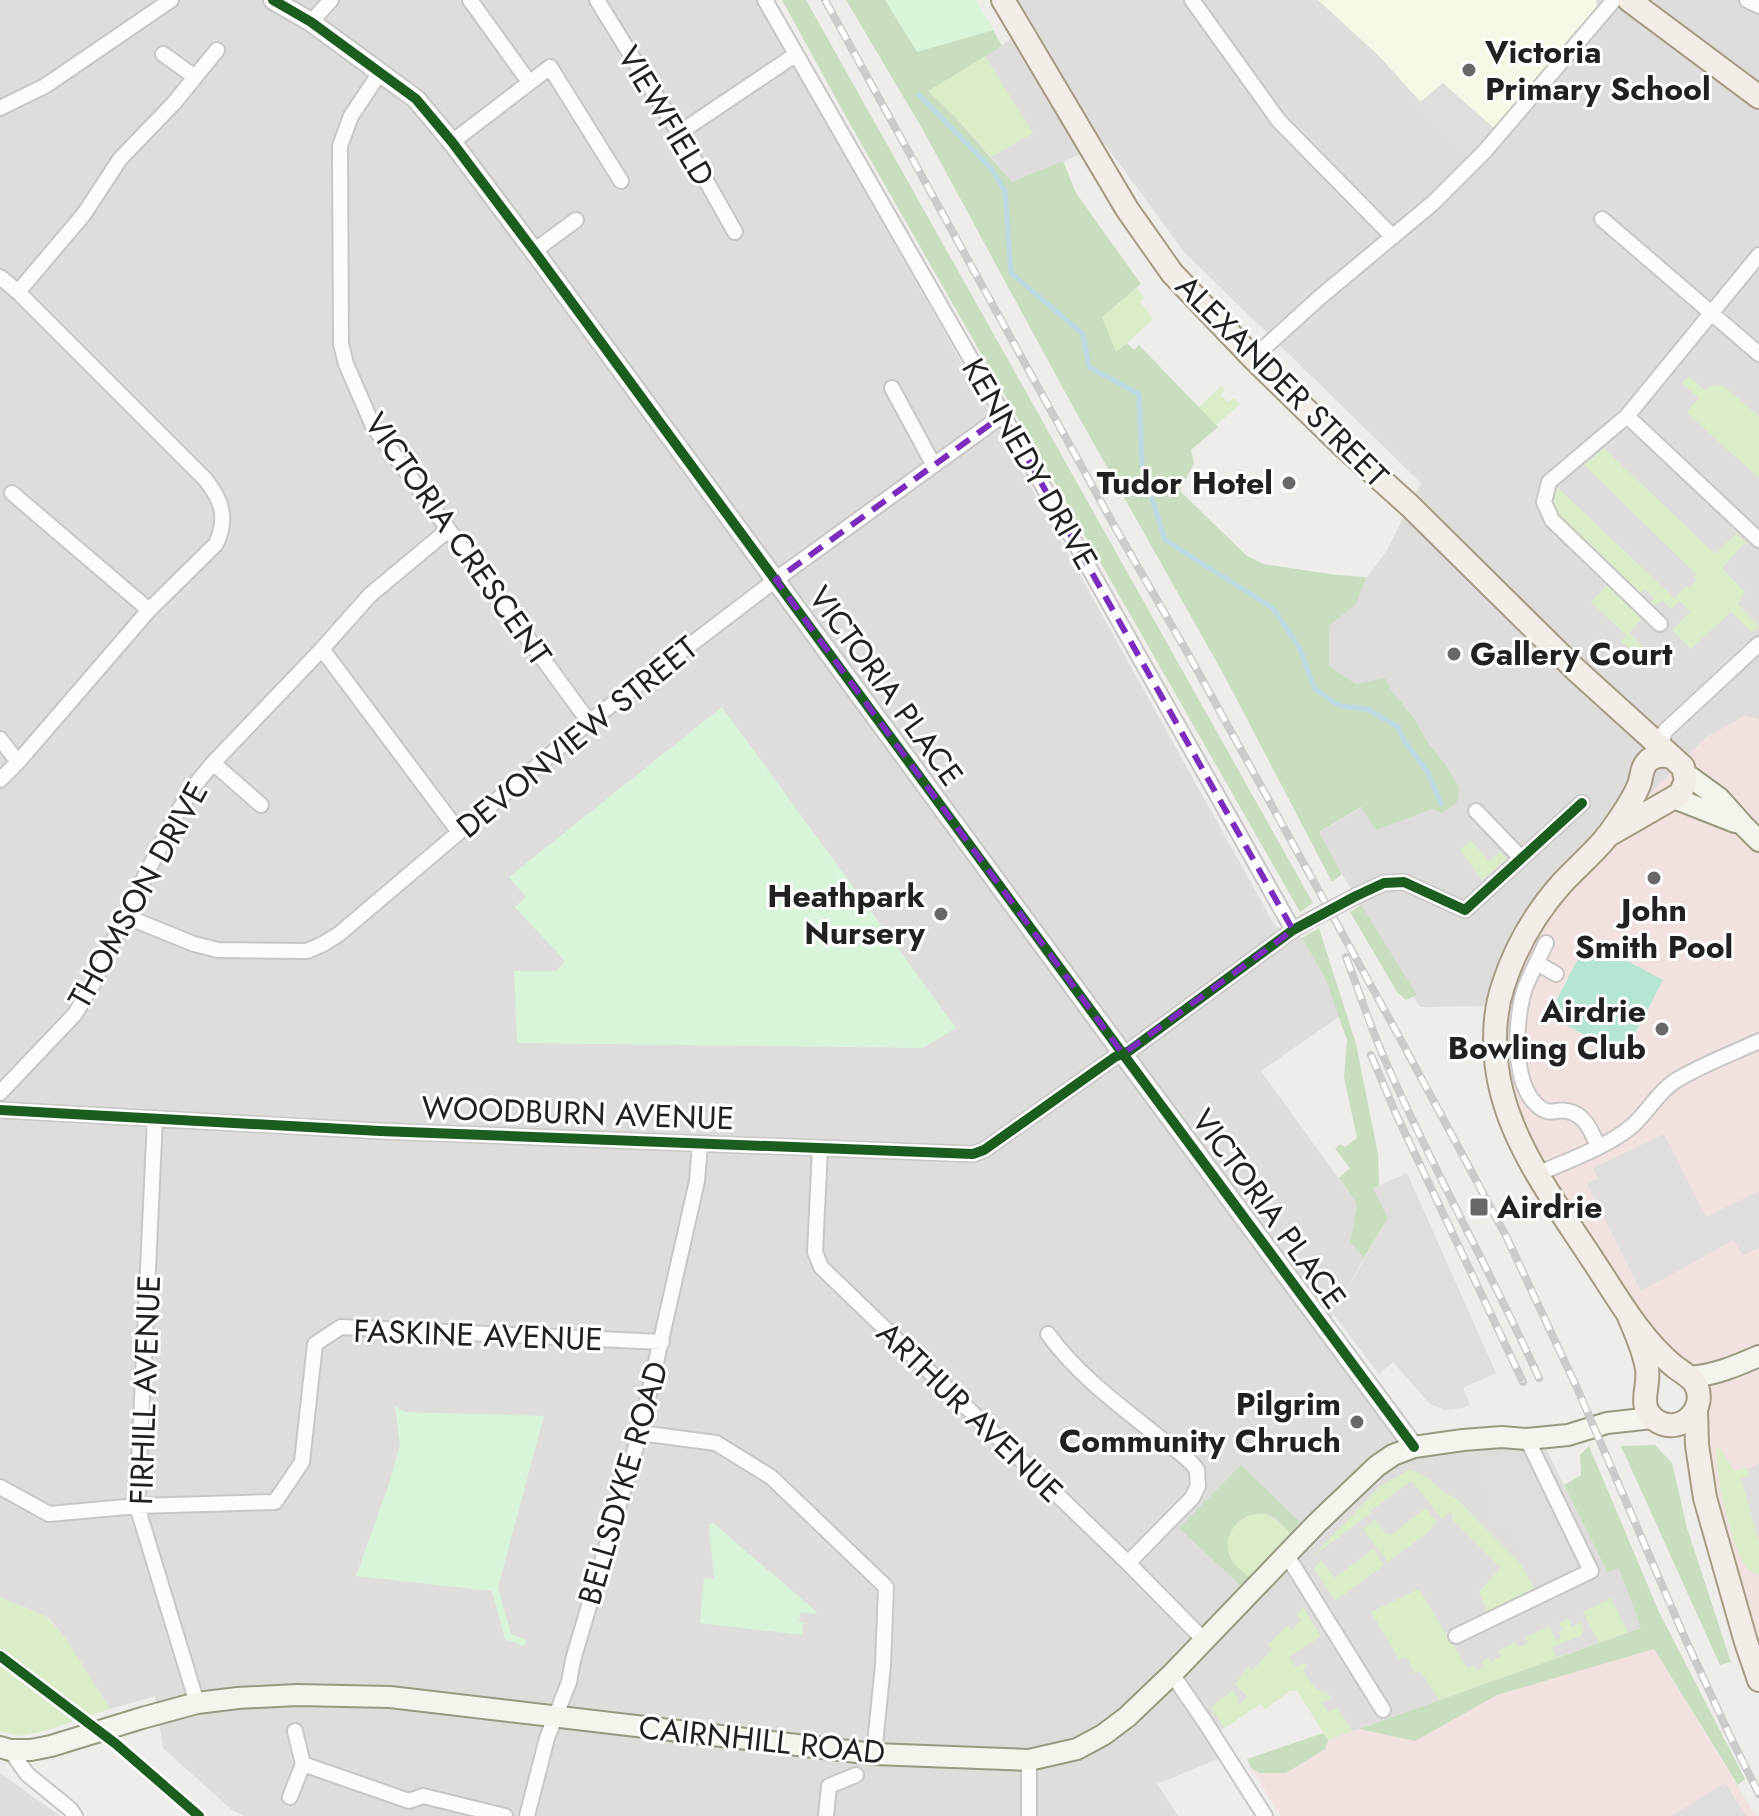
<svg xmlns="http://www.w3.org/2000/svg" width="1759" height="1816" font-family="Jost,sans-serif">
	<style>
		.residential { fill: #dedddb }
		.commercial { fill: #f1e2e0 }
		.education { fill: #f7f7e6 }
		.grass { fill: #dbecc8 }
		.forest { fill: #c9debf }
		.park { fill: #d8f5d9 }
		.pitch { fill: #b5e6d2 }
		.parking { fill: #dfdedd }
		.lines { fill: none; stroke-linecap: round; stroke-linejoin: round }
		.stream { stroke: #bddae2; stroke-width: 5 }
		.minor-casing { stroke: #c8c7c6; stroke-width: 18 }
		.tertiary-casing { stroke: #c8c7c6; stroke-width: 22 }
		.secondary-casing { stroke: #989981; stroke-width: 24 }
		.primary-casing { stroke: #a69c85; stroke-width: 26 }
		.minor { stroke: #fdfcfc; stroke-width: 14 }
		.tertiary { stroke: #fdfcfc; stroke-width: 18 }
		.secondary { stroke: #f3f4ec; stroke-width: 20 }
		.primary { stroke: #f2ede6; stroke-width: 22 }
		.rail-casing { stroke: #cbcbcb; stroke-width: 8 }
		.rail { stroke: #fff; stroke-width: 5; stroke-dasharray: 15; stroke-linecap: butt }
		.minor-bridge-casing { stroke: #c8c7c6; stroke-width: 18; stroke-linecap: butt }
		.minor-bridge { stroke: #fdfcfc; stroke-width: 14 }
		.cycleway-casing { stroke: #fff; stroke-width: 15 }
		.cycleway { stroke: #1b5e20; stroke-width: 10 }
		.marked { fill: none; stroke: #7b2cbf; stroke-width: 6; stroke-dasharray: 16 10; stroke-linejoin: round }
		.poi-dot { fill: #696867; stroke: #fff; stroke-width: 3 }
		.labels { text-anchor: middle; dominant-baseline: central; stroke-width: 6; stroke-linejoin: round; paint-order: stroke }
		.poi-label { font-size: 32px; font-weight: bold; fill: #212121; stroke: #fff; text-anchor: end }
		.street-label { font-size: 32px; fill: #212121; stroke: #fff }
	</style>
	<rect width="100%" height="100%" fill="#efedea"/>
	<path class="residential" d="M0,0H757L1001,433L1275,926L1302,938L1326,980L1340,1016L1261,1071L1357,1204L1350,1242L1364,1258L1325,1329L1414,1447L1540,1437L1607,1572L1619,1567L1641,1628L1328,1740L1297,1690L1292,1692L1291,1690L1265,1709L1261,1703L1214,1735L1227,1755L1157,1784L1178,1816H244L232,1810L163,1748L155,1696L110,1709L66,1639L48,1617L0,1597Z
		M1003,0H1759V719L1707,737L1604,839L1498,1006L1420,1007L1318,833L1362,807L1459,787L1446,765L1429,744L1414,718L1391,690L1385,679L1356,684L1329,666V626L1356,603L1364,581L1386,552L1421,483L1184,252L1105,144L1012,183L991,157L927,91L1021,33Z
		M0,1773L60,1816H0Z"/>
	<path class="commercial" d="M1744,716L1759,719V1674L1746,1642L1696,1410L1681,1372L1516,1133L1498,1006L1509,971L1604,839L1707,737Z
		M1641,1628L1756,1816H1281L1251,1768Z"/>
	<path class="education" d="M1318,0H1596L1597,6L1536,84L1471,158L1380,57Z"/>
	<path class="grass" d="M985,56L1033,133L991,157L953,115L927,91Z
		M1137,288L1144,298L1140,302L1153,319L1116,353L1102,317Z
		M1689,376L1704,390L1714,385H1722L1759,416V478L1688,414V410L1699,398L1682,383Z
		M1221,386L1225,390L1221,395L1228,402L1234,398L1240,404L1216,425L1198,408Z
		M1604,448L1715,554L1736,534L1746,542L1722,568L1745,592L1738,604L1759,626L1752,633L1731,612L1691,649L1672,630L1690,612L1680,601L1671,609L1663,601L1655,605L1650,604L1654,598L1645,589L1639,595L1559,516C1554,506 1549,496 1557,487L1674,598L1686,586L1689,588L1696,581L1694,577L1696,574L1584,465Z
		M1607,585L1642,619L1629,633L1650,654L1642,661L1621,641L1626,635L1591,602Z
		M1471,840L1489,861L1500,851L1507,859L1482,880L1460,850Z
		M1716,1448L1721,1449L1734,1471L1746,1467L1750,1476L1741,1478L1759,1541V1575C1757,1574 1750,1571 1748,1569C1732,1554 1715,1470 1716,1448Z
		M1409,1470C1428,1472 1438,1492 1456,1498L1521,1564L1534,1589L1488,1612L1479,1592L1502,1566H1499L1451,1518L1453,1515L1450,1512L1442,1519L1412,1481L1370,1511L1371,1513L1312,1557L1380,1486Z
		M1426,1508L1437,1522L1427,1533L1388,1562L1363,1530L1375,1519L1387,1535L1389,1533L1391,1535Z
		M1261,1513C1274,1517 1281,1523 1290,1533L1249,1577C1242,1571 1235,1566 1231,1558C1219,1535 1239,1515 1261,1513Z
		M1373,1549L1384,1565L1335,1601L1314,1568L1321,1560L1335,1578Z
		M1419,1589L1467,1668L1474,1666L1476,1670L1484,1666L1481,1662L1488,1658L1491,1662L1501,1656L1498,1650L1516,1642L1519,1647L1528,1643L1526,1637L1550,1626L1556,1640L1561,1638L1559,1632L1563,1630L1559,1623L1568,1619L1572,1627L1581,1622L1584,1629L1581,1636L1552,1647L1556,1657L1571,1653L1439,1700L1421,1672L1411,1673L1414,1670L1406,1657L1399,1659L1371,1612Z
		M0,1597L47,1617L66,1639L110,1709L41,1732L19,1736L0,1731Z
		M1611,1598L1628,1632L1599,1643L1583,1612Z
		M1303,1607L1321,1636L1289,1657L1296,1667L1304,1663L1307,1667L1303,1670L1316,1690L1320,1689L1323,1693L1326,1691L1331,1698L1322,1703L1328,1712L1337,1708L1353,1731L1328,1740L1296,1689L1292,1692L1291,1690L1265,1709L1260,1704L1225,1728L1211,1708L1222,1697L1224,1698L1232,1690L1239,1698L1237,1701L1240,1704L1247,1696L1235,1684L1248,1667L1253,1670L1272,1649L1268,1645L1287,1626L1293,1630L1301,1620L1296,1615Z"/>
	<path class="forest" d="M782,0H806L1313,903L1300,912L850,124Z
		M846,0H900L987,18L1002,46L928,91L953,115L1012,182L1063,161L1076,193L1141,284L1102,317L1116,352L1127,343L1134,350L1139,345L1218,427L1191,450L1194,463L1180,491L1247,556L1263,564L1337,575L1366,577L1356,604L1329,626V666L1356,684L1385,678L1391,690L1414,718L1429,744L1446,765L1459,787L1457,802L1443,813L1432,809L1376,830L1361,807L1319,832L1342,874L1332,882L1225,677L1071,403L923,130Z
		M1361,905L1417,995L1406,1000L1397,992L1350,912Z
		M1319,928L1356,1044L1378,1154L1379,1185L1374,1188L1388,1218L1364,1258L1350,1242L1357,1204L1339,1178L1350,1168L1335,1149L1340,1144L1345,1147L1357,1138L1344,1077L1347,1040L1326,980L1302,938Z
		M1655,1445L1672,1463L1687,1528L1731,1662L1720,1665L1621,1446Z
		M1589,1446L1659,1612L1745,1779L1738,1785L1654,1649L1497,1695L1415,1741L1359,1729L1641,1628L1619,1568L1607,1572L1564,1485L1581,1475L1580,1455Z
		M1241,1465L1300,1522L1290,1533C1284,1527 1279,1519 1271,1516C1245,1505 1218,1534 1231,1559C1235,1566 1242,1571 1249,1577L1240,1585L1179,1528Z
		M1323,1733L1328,1740L1325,1749L1286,1773H1260L1251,1768L1247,1759Z"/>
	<path class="park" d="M885,0H976L994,30L917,52Z
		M722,707L956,1028L923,1048L517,1043L514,971H556L565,961L515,907L526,897L509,877Z
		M395,1406L404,1412L544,1416L498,1587L511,1634L526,1640L524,1646L505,1639L492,1591L356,1576L388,1487L400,1445Z
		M713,1523L817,1612L815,1614L801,1612L799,1622L803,1623L802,1635L700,1623L704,1578L714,1579L709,1525Z"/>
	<path class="pitch" d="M1588,940L1663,980L1624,1055L1548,1016Z"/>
	<path class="parking" d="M1443,83L1496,130L1471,158L1420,102Z
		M1664,1134L1706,1217L1759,1191V1248L1743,1255L1734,1240L1641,1291L1587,1183L1598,1179L1593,1168Z
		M1407,1173L1496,1373L1463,1388L1470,1405L1462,1408L1445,1410L1430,1404L1393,1362L1379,1374L1333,1314L1388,1218L1373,1188Z
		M1522,1458L1574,1567L1539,1584L1509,1521L1497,1526L1493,1517L1492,1501H1496L1502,1495L1501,1493L1491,1497L1486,1485L1485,1459Z
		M1759,1463V1541L1741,1478L1750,1476L1747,1469Z
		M1725,1783L1746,1816H1671Z"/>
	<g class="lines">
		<path class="stream" d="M919,95L991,168L1005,191L1011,273L1083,334L1089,367L1139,394L1142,467L1165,540L1273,608L1299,647L1315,689L1340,706L1368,709L1398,727L1405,742L1428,772L1441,804"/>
		<g class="minor-casing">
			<path id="minor" d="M470,0L529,82
				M597,0L679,133L735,232
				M765,0L1003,415L1293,930
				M1192,0L1279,121L1393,237
				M1747,0L1759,6
				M311,22L331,0
				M163,54L195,77
				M381,71L351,116L340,146L341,344L346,364L373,426L589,722
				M0,108L45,86L171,0
				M679,133L795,55
				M452,142L550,67L621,181
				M1602,219L1759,354
				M534,251L576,220
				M0,277L18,292L205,479C222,500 228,518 216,544L149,610L18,762L0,780
				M18,292L84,214L120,159L174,103L217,50
				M1253,358L1319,298L1433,203L1485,151L1614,0
				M892,388L933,464
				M1627,416L1759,540
				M12,493L149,610
				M1660,624L1552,520L1544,502L1549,482L1627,416L1759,255
				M322,649L459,832
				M0,739L18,762
				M1663,749L1662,741L1665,731L1759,644
				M213,763L261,805
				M1476,811L1521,858
				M1356,896L1384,883L1404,882L1465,910L1582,803
				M125,916L194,944L218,950L307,951L323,944L339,934L589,722L782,575L1003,415
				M1546,943C1539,958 1531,973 1525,988C1515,1018 1511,1083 1538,1106C1551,1117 1555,1108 1567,1111C1585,1114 1591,1131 1598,1146
				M1537,963L1556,974
				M0,1093L75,1014L94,982L125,916L176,815L195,785L213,763L322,649L370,595L448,530
				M0,1110L380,1131L973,1154L984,1150L1115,1057L1129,1051L1293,930L1312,919
				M155,1118L137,1506L197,1703
				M820,1149L815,1252L821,1267L1128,1563L1204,1640
				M1538,1174C1566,1161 1609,1146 1632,1126C1648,1112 1657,1093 1675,1081C1701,1065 1731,1054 1759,1041
				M1048,1334C1076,1373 1116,1403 1154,1433C1168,1445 1187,1455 1197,1470L1198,1486L1192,1498L1128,1563
				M640,1433L716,1443L771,1477L886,1587L883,1665L874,1754
				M0,1487L49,1514L137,1506L275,1502L302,1462L315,1344L341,1327L662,1342
				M1286,1554L1383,1710
				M1456,1636L1591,1571L1527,1439
				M1172,1674L1205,1722L1265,1816
				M10,1750L27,1774L70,1809L75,1816
				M1029,1760V1816
				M303,1764L409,1801L423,1796L505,1816
				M290,1797L303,1764L295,1731
				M527,1816L547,1738L569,1682L573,1660L640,1433L697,1181L700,1144
				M826,1816L829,1786L856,1775"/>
		</g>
		<g class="tertiary-casing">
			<path id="tertiary" d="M273,0L311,22L416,99L452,142L534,251L1123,1054L1414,1447"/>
		</g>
		<g class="secondary-casing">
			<path id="secondary" d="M1686,774L1719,798L1743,825L1759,841
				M1674,798L1735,822
				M1690,1377C1715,1375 1736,1366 1759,1356
				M0,1747L10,1750H31L51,1746L142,1718L197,1703L238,1698L297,1695L390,1697L874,1754L1029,1760L1077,1749L1103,1735L1127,1717L1172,1674L1317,1523L1377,1466L1393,1455L1414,1447L1463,1440L1502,1437L1527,1439L1568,1435L1607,1423L1652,1418"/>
		</g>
		<g class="primary-casing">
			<path id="primary" d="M1003,0L1127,209L1172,273L1253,358L1341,444L1409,505L1575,669L1683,767L1686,781L1680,794L1607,836
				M1629,0L1759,97
				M1627,1312C1635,1331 1644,1349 1647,1369C1650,1387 1637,1405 1654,1419C1679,1439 1711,1407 1694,1382C1689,1376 1682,1372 1675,1367C1641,1340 1618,1298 1594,1262C1561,1211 1517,1153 1502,1093C1493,1059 1492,1019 1503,986C1515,948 1537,911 1563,882C1578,866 1596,851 1609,834C1620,818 1634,800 1640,782C1642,774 1642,766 1649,760C1656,755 1664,755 1672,757
				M1696,1410L1697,1445L1705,1498L1746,1642L1759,1680"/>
		</g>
		<use href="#minor" class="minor"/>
		<use href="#tertiary" class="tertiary"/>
		<use href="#secondary" class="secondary"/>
		<use href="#primary" class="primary"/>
		<g class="rail-casing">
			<path id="rail" d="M825,0L1116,529L1191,659L1396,1031L1506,1236L1577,1388L1684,1636L1729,1734L1759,1794
				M1346,957C1359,991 1370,1026 1385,1060C1432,1168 1490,1270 1539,1378
				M1371,1055L1396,1114L1523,1382"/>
		</g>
		<use href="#rail" class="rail"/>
		<g class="minor-bridge-casing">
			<path id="minor-bridge" d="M1312,919L1356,896"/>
		</g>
		<use href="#minor-bridge" class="minor-bridge"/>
		<g class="cycleway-casing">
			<path id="cycleway" d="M273,0L311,22L416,99L452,142L534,251L1123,1054L1414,1447
				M0,1110L380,1131L973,1154L984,1150L1115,1057L1129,1051L1293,930L1356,896L1384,883L1404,882L1465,910L1582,803
				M0,1656L116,1744L199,1816"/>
		</g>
		<use href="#cycleway" class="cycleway"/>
	</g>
	<path class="marked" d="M1003,415L1293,930L1123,1054L776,580Z"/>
	<g class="poi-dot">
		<circle cx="1469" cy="70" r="8"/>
		<circle cx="1289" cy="483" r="8"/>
		<circle cx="1454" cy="654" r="8"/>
		<circle cx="1654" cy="878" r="8"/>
		<circle cx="941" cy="914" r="8"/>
		<circle cx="1662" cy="1029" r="8"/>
		<rect x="1469" y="1197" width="20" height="20" rx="4"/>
		<circle cx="1357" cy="1422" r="8"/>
	</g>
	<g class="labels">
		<g class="poi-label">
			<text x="1485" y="52" text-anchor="start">Victoria<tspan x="1485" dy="37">Primary School</tspan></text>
			<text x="1273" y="483">Tudor Hotel</text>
			<text x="1470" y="654" text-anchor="start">Gallery Court</text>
			<text x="925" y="896">Heathpark<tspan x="925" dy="37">Nursery</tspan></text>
			<text x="1654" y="910" text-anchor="middle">John<tspan x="1654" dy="37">Smith Pool</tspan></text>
			<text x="1646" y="1011">Airdrie<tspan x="1646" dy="37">Bowling Club</tspan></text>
			<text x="1497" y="1207" text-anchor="start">Airdrie</text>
			<text x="1341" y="1404">Pilgrim<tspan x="1341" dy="37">Community Chruch</tspan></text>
		</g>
		<g class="street-label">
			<text transform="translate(666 116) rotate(59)">VIEWFIELD</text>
			<text transform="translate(1282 381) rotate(45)">ALEXANDER STREET</text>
			<text transform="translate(1030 464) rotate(60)">KENNEDY DRIVE</text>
			<text transform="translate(458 539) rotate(55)">VICTORIA CRESCENT</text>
			<text transform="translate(886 686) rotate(54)">VICTORIA PLACE</text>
			<text transform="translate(577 737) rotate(-39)">DEVONVIEW STREET</text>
			<text transform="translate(138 895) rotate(-61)">THOMSON DRIVE</text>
			<text transform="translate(578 1113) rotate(2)">WOODBURN AVENUE</text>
			<text transform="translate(1269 1209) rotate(54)">VICTORIA PLACE</text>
			<text transform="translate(478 1335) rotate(2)">FASKINE AVENUE</text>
			<text transform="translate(145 1390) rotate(-88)">FIRHILL AVENUE</text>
			<text transform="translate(970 1412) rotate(44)">ARTHUR AVENUE</text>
			<text transform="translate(623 1483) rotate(-74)">BELLSDYKE ROAD</text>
			<text transform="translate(762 1740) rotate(6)">CAIRNHILL ROAD</text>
		</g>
	</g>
</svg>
